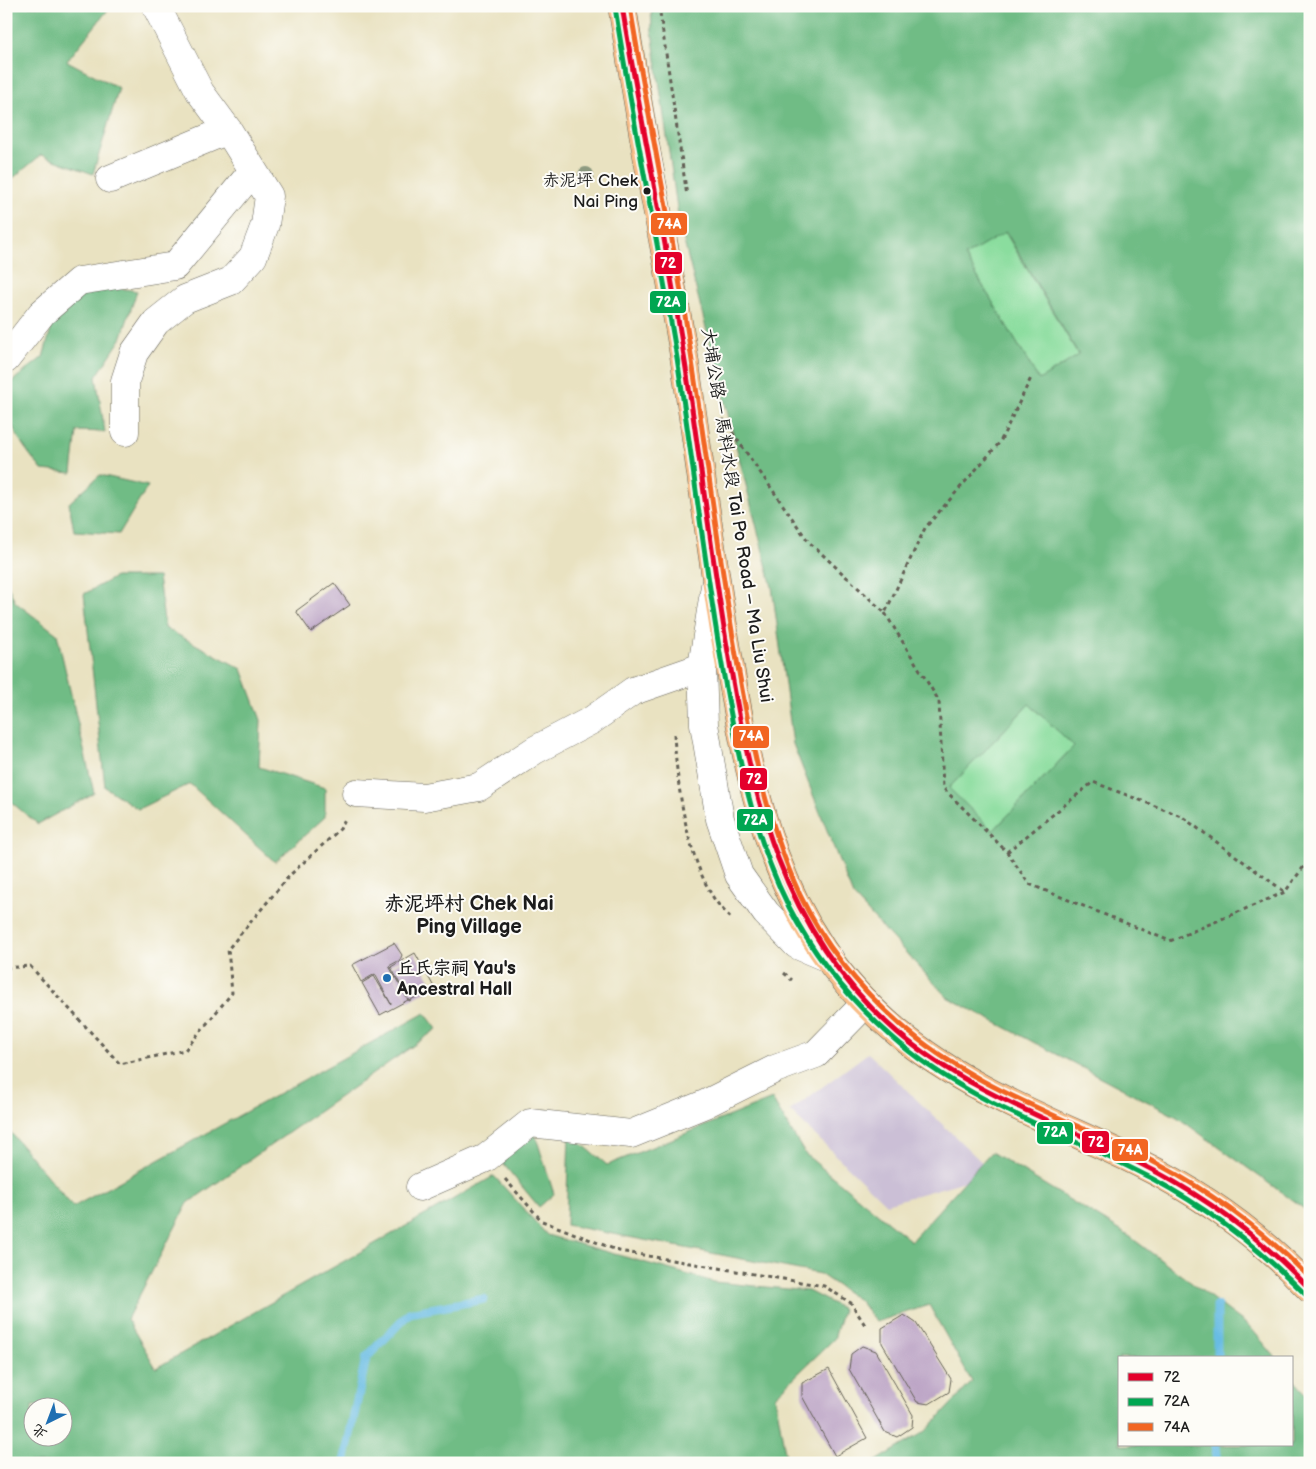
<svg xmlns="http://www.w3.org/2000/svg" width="1316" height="1469" font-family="'Balsamiq Sans','LXGW WenKai TC',sans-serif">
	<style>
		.industrial { fill: #cbbfd6 }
		.green { fill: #8add9e; stroke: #537c5d }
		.forest { fill: #6fbc85; stroke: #466c50; fill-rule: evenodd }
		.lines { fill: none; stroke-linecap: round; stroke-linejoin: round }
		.stream { stroke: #67bce3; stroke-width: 9 }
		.building { fill: #b69cc1 }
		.minor-casing { stroke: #646156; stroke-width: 29 }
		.major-casing { stroke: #646156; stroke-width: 29 }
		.path { stroke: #646156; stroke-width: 3; stroke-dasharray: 4 4; stroke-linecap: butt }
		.minor { stroke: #fff; stroke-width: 28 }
		.major { stroke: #f7bd88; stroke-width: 28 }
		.bus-1-casing { stroke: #fdfcf7; stroke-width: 9 }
		.bus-2-casing { stroke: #fdfcf7; stroke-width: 9 }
		.bus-3-casing { stroke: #fdfcf7; stroke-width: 9 }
		.bus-1 { stroke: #e4002b; stroke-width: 5 }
		.bus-2 { stroke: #00a651; stroke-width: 5 }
		.bus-3 { stroke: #f26522; stroke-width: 5 }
		.tree { fill: #8d9a80 }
		.bus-dot { fill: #1c1c1c; stroke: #fdfcf7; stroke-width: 2 }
		.poi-dot { fill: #1f6fb2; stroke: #fdfcf7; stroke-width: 2 }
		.labels { text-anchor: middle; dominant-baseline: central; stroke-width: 4; stroke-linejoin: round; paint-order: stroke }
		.bus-label { font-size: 17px; fill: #1c1c1c; stroke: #fdfcf7; text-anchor: end }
		.street-label { font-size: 18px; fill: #1c1c1c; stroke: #fdfcf7 }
		.poi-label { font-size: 18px; font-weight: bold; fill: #1c1c1c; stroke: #fdfcf7; text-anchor: start }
		.quarter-label { font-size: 20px; font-weight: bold; fill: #1c1c1c; stroke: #fdfcf7 }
		.line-badge { stroke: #fdfcf7; stroke-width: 2 }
		.badge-label { font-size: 14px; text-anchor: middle; font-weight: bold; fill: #fff }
	</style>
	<rect width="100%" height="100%" fill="#fdfcf7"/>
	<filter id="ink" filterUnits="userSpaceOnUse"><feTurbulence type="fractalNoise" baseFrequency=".02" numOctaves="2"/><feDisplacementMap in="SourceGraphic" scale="10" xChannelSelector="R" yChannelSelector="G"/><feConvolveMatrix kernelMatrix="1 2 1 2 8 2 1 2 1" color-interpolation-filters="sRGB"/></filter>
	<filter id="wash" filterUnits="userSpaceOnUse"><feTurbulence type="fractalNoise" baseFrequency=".0096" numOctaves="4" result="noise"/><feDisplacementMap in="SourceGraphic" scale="20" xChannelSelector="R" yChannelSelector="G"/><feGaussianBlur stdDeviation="1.12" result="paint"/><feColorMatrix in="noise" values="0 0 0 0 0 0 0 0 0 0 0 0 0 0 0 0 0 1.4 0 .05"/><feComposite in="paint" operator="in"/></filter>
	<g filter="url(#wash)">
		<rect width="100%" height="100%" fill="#e9e2c1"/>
		<path class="industrial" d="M868,1053L993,1173L886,1204L790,1111Z"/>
		<path class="green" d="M1005,232L1079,356L1039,380L965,256Z
			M1029,704L1074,746L993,831L948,789Z"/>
		<path class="forest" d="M6,6H111L67,61L119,88L93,174L41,155L6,184Z
			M651,6H1310V1213L1177,1117L947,997L853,896L793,744L772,587L679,222L652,32ZM1006,232L1079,355L1039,380L965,256ZM1029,704L1074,746L993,831L949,788Z
			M99,285L137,291L121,339L96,377L105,432L77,431L72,473L42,470C19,441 6,426 6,386L43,357L56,312Z
			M100,475L148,486L119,534L74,531L69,503Z
			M115,577H158L165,628L242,669L261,720L259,767L325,788V817L275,862L190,784L138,809L105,787L84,594Z
			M6,581L15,602L57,634L94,793L38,824L6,798Z
			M425,1013L437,1029L188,1203L127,1319L156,1368L494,1176L547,1235L714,1282L808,1291L843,1309L834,1339L775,1396L786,1458L795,1463H6V1131L12,1134L73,1207ZM32,1406H62V1436H32Z
			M772,1099L805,1154L911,1241L991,1152L1129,1236L1250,1327L1276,1358H1120V1445H1292V1378L1310,1398V1463H873L926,1431L972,1382L929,1305L876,1322L860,1301L820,1274L566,1225L569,1133L607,1165Z
			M535,1134L554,1194L539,1207L500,1160Z"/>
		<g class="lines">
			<path class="stream" d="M1217,1358V1306
				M344,1463L366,1358L409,1313L484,1299
				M1216,1463V1445"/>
		</g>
		<g id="blocks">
			<path class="building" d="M334,583L350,605L311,632L296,611Z
				M394,943L402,955L400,960L389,966L408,1000L380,1015L362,983L374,976L391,1004L375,974L361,982L352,965Z
				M415,953L434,987L409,1001L391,967Z
				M904,1315L916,1323L951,1379L949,1392L929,1404L917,1402L882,1343V1328Z
				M862,1346L876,1351L913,1415L912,1427L897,1437L885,1432L849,1369L851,1354Z
				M829,1369L867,1438L835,1456L802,1396V1383Z"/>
		</g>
	</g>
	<g filter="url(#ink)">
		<use href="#blocks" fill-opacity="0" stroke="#646156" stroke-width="1"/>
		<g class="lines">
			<g class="minor-casing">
				<path id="minor" d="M110,179L228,130L200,92L156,6
					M6,359L42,313L79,281L175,266L252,172
					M125,432V381L134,353L156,322L185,299L231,281L253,257L265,225L269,196L228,130
					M715,586L702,667L704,724L720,819L739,875L766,913L797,945L830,959
					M356,793L424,797L479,787L535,750L592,720L633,691L702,667
					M420,1187L486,1158L530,1123L631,1134L705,1104L775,1069L816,1054L866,1003"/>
			</g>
			<g class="major-casing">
				<path id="major" d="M622,6C632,68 642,131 654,193C664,247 675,301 684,356C698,450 710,544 725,637C750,786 773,930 897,1032C967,1091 1058,1123 1139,1163C1204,1195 1261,1236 1310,1289"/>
			</g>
			<path class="path" d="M659,6L687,196
				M723,419L808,541L885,613L925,528L1000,442L1031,378
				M885,613L939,701L943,788L1007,852L1029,884L1170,941L1285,892L1310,858
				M674,734C677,785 686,853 713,897C718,905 726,913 733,920
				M1007,852L1093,782L1181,816L1285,892
				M6,968L30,966L120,1064L185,1050L232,993L228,949L290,875L340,829L345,819
				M784,973L792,980
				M505,1179L542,1221L619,1251L824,1286L851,1303L865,1325"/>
			<use href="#minor" class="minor"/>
			<use href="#major" class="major"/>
			<g class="bus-1-casing">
				<path id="bus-1" d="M622,6C641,123 666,239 684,356C700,455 711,554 728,652C752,796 781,932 897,1032C967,1092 1058,1122 1139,1163C1204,1195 1260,1237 1310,1289"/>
			</g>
			<g class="bus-2-casing">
				<path id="bus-2" d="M615,7C633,124 658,241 677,358C693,462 705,567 723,671C737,751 752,834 789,907C814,956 849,999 891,1036C960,1098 1051,1128 1133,1169C1198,1200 1254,1243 1305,1294"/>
			</g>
			<g class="bus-3-casing">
				<path id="bus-3" d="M630,6C649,125 675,242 692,361C707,458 719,557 736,655C750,737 765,819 800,895C824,945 859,988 900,1024C968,1085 1059,1115 1140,1155C1203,1186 1260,1227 1310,1278"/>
			</g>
			<use href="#bus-1" class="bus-1"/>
			<use href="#bus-2" class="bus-2"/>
			<use href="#bus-3" class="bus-3"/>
		</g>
		<circle class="tree" cx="586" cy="175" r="8"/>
	</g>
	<circle class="bus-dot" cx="647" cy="191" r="4.5"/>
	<circle class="poi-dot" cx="387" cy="978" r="5"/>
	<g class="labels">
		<g class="bus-label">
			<text x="638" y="181">赤泥坪 Chek<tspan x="638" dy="21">Nai Ping</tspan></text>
		</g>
		<g class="street-label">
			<text transform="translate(737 515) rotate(81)">大埔公路－馬料水段 Tai Po Road – Ma Liu Shui</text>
		</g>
		<g class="poi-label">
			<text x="397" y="968">丘氏宗祠 Yau's<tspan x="397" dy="21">Ancestral Hall</tspan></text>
		</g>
		<g class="quarter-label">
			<text x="469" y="904">赤泥坪村 Chek Nai<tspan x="469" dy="23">Ping Village</tspan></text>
		</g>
	</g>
	<g class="line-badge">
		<rect x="650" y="212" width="38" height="24" rx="5" fill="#f26522"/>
		<rect x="654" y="251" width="29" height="24" rx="5" fill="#e4002b"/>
		<rect x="649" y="290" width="38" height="24" rx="5" fill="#00a651"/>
		<rect x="732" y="725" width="38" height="24" rx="5" fill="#f26522"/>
		<rect x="739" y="767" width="29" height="24" rx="5" fill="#e4002b"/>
		<rect x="736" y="808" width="38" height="24" rx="5" fill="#00a651"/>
		<rect x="1036" y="1121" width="38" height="24" rx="5" fill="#00a651"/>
		<rect x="1081" y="1130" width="29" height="24" rx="5" fill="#e4002b"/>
		<rect x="1111" y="1138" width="38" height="24" rx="5" fill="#f26522"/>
	</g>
	<g class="badge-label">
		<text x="669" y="229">74A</text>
		<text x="668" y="268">72</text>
		<text x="668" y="307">72A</text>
		<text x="751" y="741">74A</text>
		<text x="754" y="784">72</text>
		<text x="755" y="825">72A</text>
		<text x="1055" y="1137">72A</text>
		<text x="1096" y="1147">72</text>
		<text x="1130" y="1155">74A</text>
	</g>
	<rect width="1316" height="1469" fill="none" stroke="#fdfcf7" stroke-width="25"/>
	<rect x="1118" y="1356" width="175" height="90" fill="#fdfcf7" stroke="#a3a29f"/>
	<rect x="1128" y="1373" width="25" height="8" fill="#e4002b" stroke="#a3a29f"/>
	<text x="1164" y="1382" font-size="15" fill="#1c1c1c">72</text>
	<rect x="1128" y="1398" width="25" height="8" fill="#00a651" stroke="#a3a29f"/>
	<text x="1164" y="1406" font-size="15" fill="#1c1c1c">72A</text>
	<rect x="1128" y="1423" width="25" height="8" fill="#f26522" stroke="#a3a29f"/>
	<text x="1164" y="1432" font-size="15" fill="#1c1c1c">74A</text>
	<g transform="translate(48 1422) rotate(222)"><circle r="24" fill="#fdfcf7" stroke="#a3a29f"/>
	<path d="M0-4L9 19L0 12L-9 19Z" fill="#1f6fb2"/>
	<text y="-8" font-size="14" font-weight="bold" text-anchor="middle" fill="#1c1c1c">北</text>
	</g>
</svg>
